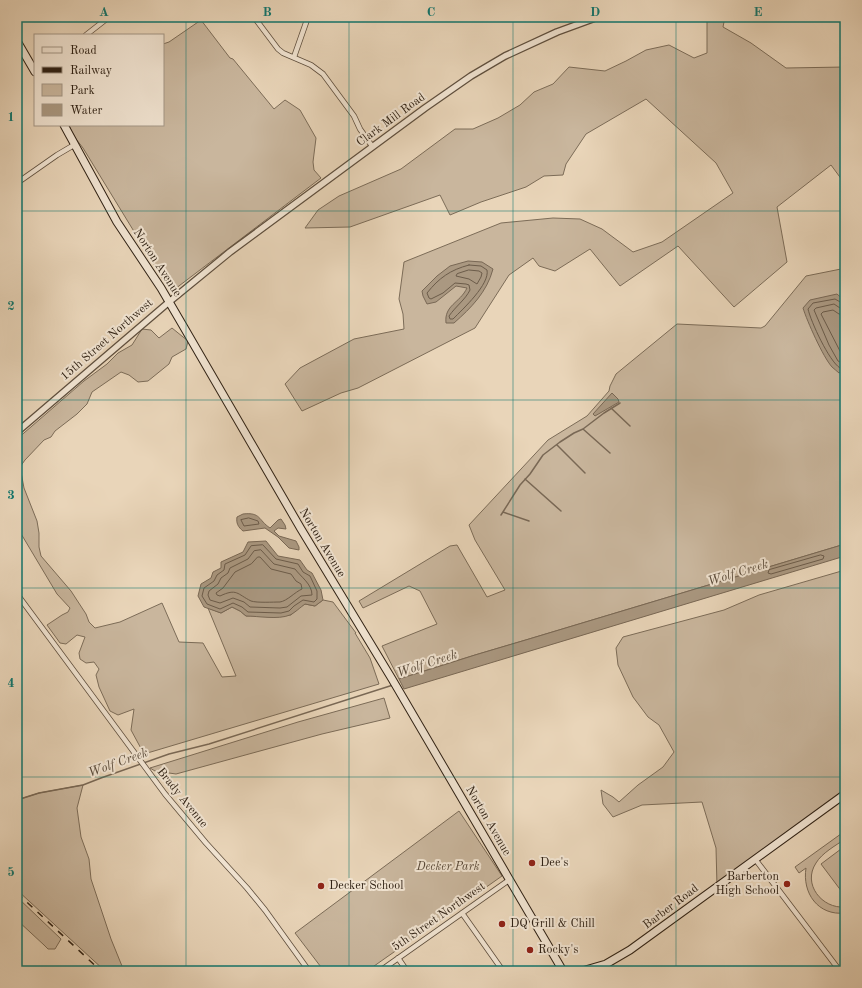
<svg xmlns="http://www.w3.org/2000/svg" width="862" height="988" font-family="'Old Standard TT',serif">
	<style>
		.green { fill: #c9b69d; stroke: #7c6c58 }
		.water { fill: #aa9881; stroke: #796855 }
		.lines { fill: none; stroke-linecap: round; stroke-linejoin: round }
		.shore { stroke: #6c5c4a; stroke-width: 1 }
		.stream { stroke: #796855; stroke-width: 1.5 }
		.minor-casing { stroke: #5e4e3d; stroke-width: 6 }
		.tertiary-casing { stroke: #5e4e3d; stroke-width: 8 }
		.secondary-casing { stroke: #2f2114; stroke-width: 9 }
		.minor { stroke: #f1e4d2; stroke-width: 4.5 }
		.tertiary { stroke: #f1e4d2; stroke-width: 5.5 }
		.secondary { stroke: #f1e4d2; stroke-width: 7 }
		.rail { stroke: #2f2114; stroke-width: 1.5; stroke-dasharray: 7 7; stroke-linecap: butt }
		.grid { fill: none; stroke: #0f766e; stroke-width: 1; stroke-opacity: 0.55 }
		.poi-dot { fill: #8f2418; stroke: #f1e4d2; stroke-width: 1.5 }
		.labels { text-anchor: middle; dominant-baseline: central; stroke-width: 4; stroke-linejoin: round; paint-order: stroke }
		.street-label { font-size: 12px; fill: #2f2114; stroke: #f1e4d2 }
		.poi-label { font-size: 12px; fill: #2f2114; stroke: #f1e4d2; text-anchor: start }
		.park-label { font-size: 12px; font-style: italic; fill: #564636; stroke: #f1e4d2 }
		.water-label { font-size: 13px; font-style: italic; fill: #5a4b3a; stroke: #f1e4d2 }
		.neatline { fill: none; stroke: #0f766e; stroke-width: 1.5 }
		.grid-label { font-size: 13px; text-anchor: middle; font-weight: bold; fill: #0f766e }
	</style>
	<rect width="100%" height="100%" fill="#e9d5b9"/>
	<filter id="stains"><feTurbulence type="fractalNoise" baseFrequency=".005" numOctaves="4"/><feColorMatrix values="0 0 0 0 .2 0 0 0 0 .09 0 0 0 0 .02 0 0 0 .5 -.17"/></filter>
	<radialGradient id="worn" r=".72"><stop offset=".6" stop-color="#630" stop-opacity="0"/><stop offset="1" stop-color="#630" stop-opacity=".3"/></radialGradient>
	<path class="green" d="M707,17H725L723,27L751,43L786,68L845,67V184L831,165L777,207L787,262L734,307L678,246L620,286L590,249L555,271L539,266L533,258L509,275L475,328L358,388L341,393L302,411L285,384L300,368L354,339L404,329L403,314L399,299L404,262L501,223L553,218L580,219L602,229L633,252L662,242L733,193L716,163L646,99L586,134L566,164L563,175L544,176L526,187L481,202L450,215L440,195L350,227L305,228L318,210L339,196L401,169L455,129H473L498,118L520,105L534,92L553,84L569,67L605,71L626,61L646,50L669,45L694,58L707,53Z
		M201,20L230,58L233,59L274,109L285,100L300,110L316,138L313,162L314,170L321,178L171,292L83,148L73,135L69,125H163V44L169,42Z
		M841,269L845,271V544L529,639L475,655L399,679L382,646L437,624L420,591L409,586L363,608L359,601L450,546L457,545L487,597L505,590L475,540L469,525L548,440L587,416L609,391L610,386L616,374L677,324L761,328L765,326L806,276Z
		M172,328L188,341L186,349L172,357L169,364L148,381L138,382L129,375L121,372L92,392L87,404L77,414L55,431L51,437L44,440L25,460L20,467L24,488L37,521L39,533V547L41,556L71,591L86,614L89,622L95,628L120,622L162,603L179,642L203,643L222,677L236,676L208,608L221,613L232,607L240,611L246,616L291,615L297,609L305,604L315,606L323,600L333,602L356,633H355L370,658L379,684L144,754L131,730L134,709L118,715L110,711L99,687L96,675L99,669L94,662L86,663L80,659L79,653L85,637L77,635L66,644L60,643L47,625L62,615L68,612L70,608L57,594L17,527V439L84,381L107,364L118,353L132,345L142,329L151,330L159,338Z
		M845,570V794L717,886L716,848L702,802L642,805L613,817L603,804L601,790L613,797L619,802L638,785L663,767L674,752L659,725L648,717L633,697L618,665L616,648L623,637L724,610L759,595Z
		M384,698L390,718L322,734L176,774L155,771L150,768L298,722Z
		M83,785L77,808L81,837L89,859L91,879L111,939L124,971H105L17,890V800L39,793Z
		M459,811L502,876L367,971H324L295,933Z
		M845,831V839C835,846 822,853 816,863C802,884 822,909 845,907V913C818,916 802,893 806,868L799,873L795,867Z
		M845,846V896L821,864Z
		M17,897L61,939L55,949H48L44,945L17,920Z"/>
	<path class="water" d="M468,261L482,262L493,269C487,292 471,308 454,323H446C444,305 460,303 467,288L456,286L436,302L427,304L423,296L422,291L437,276L450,266Z
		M837,294L845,301V370L839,373C837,371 834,369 832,367C823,357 807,321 803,308L810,300Z
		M612,393L618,399L619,402L595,416L593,414Z
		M243,514C261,512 258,520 270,528L278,520L281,519L285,525L286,529L278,528L274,531L279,536L296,541L299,547V550L289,548L278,537L265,528L243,531C238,527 236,523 237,517Z
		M266,541L278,556L300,560L307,570L312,573L321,590L323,600L315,606L305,604C301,607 293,614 290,615C278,620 258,616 246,616L240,611L232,607L221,613L204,607L198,596L201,584L211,578L213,572L221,568V562L243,552L248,542Z
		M845,544V556L404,689L399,679L475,655L529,639Z"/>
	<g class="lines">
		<path class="shore" d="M469,265L481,266L487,270C490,284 463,309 453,319H450L449,316C456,306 465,300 470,290L469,285L466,284L455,283L443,293L431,299L429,298L427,293C439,278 450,270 469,265Z
			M469,270L479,271L482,273L481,277L477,284L469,279L456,276L457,274Z
			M845,303H842L835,299L813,303L808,309C811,322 829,361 840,368L845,367
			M845,308H840L834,304L816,308L814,310L829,345L838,361L840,362H845
			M845,315L839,314L833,310L823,312L821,314L842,355L845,356
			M249,518L258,521L259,524L244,526L241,520Z
			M263,545L276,559L298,564L303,572L310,576L317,591V599L314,602L303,600L294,606L289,611L281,613L248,612L242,607L233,603L220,609L207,604L202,596L204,588L214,581L217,575L224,570L225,564L245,555L251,546Z
			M261,550L274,564L295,569C301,577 312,584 312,595L301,596L287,607L280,608L250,607L244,602L233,598L220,603L210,600L208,595L209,591L218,584L221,578L228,573L230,568L248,559L254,551Z
			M821,555L824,556L823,559L771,574L768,573L769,570Z
			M258,557H260L271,569L291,574L296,581L301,584L302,589C295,592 287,601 280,602C273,602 257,603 251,601C237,594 237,588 220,596L217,595L216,593L223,588L235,572L251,564Z"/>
		<path class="stream" d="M611,408L630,426
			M583,429L610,453
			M557,445L585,473
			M525,479L561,511
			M503,512L529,521
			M501,515L520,485L530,474L543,455L560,442L574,433L583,429L604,413L620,403
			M17,800L39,793L83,785L101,778L169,754L209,744L393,685"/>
		<g class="minor-casing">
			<path id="minor" d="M254,17L278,49L283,53L311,65L323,74L354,116L360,129L372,146
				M86,35L109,17
				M294,57L308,17
				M17,183L57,155L74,145
				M17,594L165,794L206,843L247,888L265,910L309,971
				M755,859L840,971
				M462,913L503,971
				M398,958L407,971
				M380,971L509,880"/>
		</g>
		<g class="tertiary-casing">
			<path id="tertiary" d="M17,432L169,302L230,252L425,108L471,76L505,56L557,32L598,17"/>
		</g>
		<g class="secondary-casing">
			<path id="secondary" d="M17,41L35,72
				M64,125L117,222L161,288L182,324L301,529L392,679L563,971
				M582,971L606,964L630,950L845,794"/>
		</g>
		<use href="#minor" class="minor"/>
		<use href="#tertiary" class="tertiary"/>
		<use href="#secondary" class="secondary"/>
		<path class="rail" d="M17,893L101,971"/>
	</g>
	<path class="grid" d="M186,17V971M349,17V971M513,17V971M676,17V971M17,211H845M17,400H845M17,588H845M17,777H845"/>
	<g class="poi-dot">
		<circle cx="532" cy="863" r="4"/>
		<circle cx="787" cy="884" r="4"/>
		<circle cx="321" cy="886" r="4"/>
		<circle cx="502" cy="924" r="4"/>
		<circle cx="530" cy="950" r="4"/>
	</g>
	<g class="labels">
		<g class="street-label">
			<text transform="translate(391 120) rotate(-36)">Clark Mill Road</text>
			<text transform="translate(157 263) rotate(57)">Norton Avenue</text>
			<text transform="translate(107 340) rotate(-41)">15th Street Northwest</text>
			<text transform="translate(322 543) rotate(59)">Norton Avenue</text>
			<text transform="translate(182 798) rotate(51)">Brady Avenue</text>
			<text transform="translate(488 821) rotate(60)">Norton Avenue</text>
			<text transform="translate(671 907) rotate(-37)">Barber Road</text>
			<text transform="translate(439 917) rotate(-35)">5th Street Northwest</text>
		</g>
		<g class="poi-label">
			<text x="540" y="863">Dee's</text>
			<text x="779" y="877" text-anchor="end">Barberton<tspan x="779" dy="14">High School</tspan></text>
			<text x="329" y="886">Decker School</text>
			<text x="510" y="924">DQ Grill &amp; Chill</text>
			<text x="538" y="950">Rocky's</text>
		</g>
		<g class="park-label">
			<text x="448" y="867">Decker Park</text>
		</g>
		<g class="water-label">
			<text transform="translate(738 573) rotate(-17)">Wolf Creek</text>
			<text transform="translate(427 664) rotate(-18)">Wolf Creek</text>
			<text transform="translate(118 763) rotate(-20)">Wolf Creek</text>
		</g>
	</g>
	<rect width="862" height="988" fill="none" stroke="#e9d5b9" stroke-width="44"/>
	<rect x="34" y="34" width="130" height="92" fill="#f1e4d2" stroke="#a39686"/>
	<rect x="42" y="47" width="20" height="6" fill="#f1e4d2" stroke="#a39686"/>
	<text x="70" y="54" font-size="12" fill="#2f2114">Road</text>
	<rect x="42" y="67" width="20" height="6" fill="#2f2114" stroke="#a39686"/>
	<text x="70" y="74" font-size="12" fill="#2f2114">Railway</text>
	<rect x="42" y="84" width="20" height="12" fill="#c9b69d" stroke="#a39686"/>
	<text x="70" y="94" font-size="12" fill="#2f2114">Park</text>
	<rect x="42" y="104" width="20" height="12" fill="#aa9881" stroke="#a39686"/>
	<text x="70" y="114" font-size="12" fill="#2f2114">Water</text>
	<rect x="22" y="22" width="818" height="944" class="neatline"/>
	<g class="grid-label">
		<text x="104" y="16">A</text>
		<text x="267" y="16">B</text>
		<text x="431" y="16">C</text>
		<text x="595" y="16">D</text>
		<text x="758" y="16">E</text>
		<text x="11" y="121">1</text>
		<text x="11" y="310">2</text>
		<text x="11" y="499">3</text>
		<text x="11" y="687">4</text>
		<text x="11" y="876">5</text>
	</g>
	<rect width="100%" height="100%" filter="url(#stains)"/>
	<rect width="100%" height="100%" fill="url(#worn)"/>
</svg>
